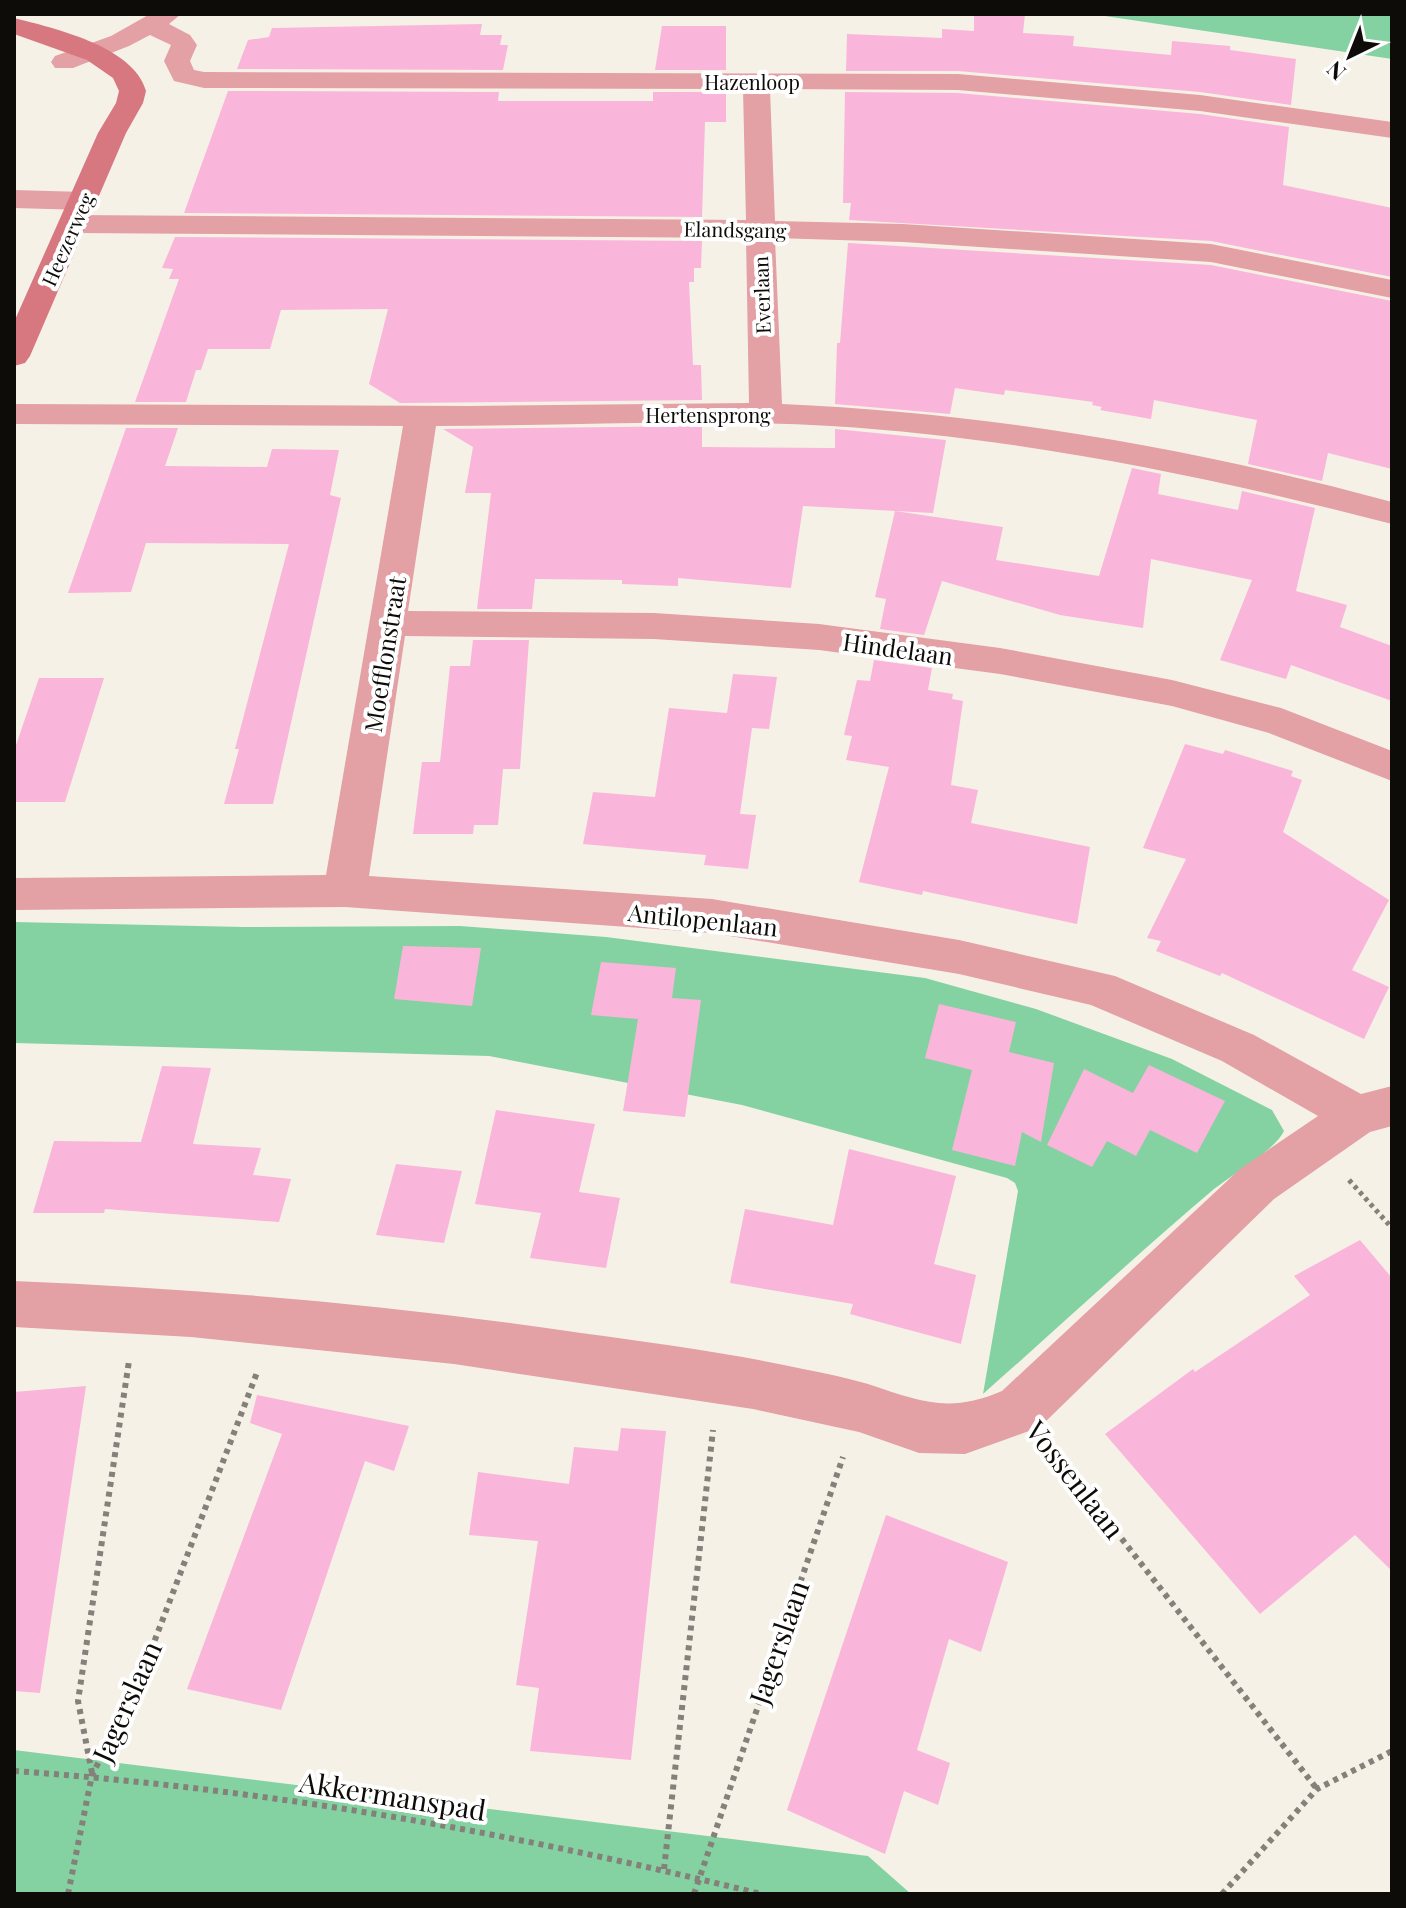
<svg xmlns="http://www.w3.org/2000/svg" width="1406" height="1908" font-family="'Playfair Display',serif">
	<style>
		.green { fill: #84d2a1 }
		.building { fill: #fab5da }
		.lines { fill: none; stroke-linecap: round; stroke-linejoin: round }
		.path-far1 { stroke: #84807a; stroke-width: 5; stroke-dasharray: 4 4; stroke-linecap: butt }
		.path { stroke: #84807a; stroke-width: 6; stroke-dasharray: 5 5; stroke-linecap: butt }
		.street { fill: #e3a0a5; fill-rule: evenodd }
		.secondary { fill: #d77780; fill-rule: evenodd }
		.labels { text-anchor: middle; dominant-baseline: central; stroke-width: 8; stroke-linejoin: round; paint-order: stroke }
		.far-street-label { font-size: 20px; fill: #0e0c09; stroke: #fff }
		.street-label { font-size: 24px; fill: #0e0c09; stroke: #fff }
		.near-street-label { font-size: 28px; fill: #0e0c09; stroke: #fff }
	</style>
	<rect width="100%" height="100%" fill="#f6f1e7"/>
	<path class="green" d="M1100,14H1392V59L1105,16Z
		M14,922L244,927L460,926L606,937L925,978L1036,1009L1172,1059L1272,1110L1284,1131C1275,1150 1233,1174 1214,1189C1135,1256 1060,1326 983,1394L1018,1191L1015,1183L1007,1178L742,1105L489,1056L14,1043Z
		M14,1750L868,1856L911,1894H14Z"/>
	<path class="building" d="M974,14H1025L1023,33L1074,36L1073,46L1171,55L1172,41L1230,46V50L1296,59L1291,105L1200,92L958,71H846L847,34L942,38V29L974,31Z
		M482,24L480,35H502L500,45H508L503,70L237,69L248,40L269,37L272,28Z
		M662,26H726V70H655Z
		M228,91L499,92L498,101H653V92H726V122H705L702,217L184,213Z
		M845,92L958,93L1200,114L1289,127L1283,185L1392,208V277L1211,241L849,220L851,203H843Z
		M175,237L702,241L701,268H694V282H689L693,365H701L702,400L400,403L369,384L388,309L281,310L270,349H208L201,370H196L186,402H135L179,279H169L173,269L162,268Z
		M848,243L1211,265L1392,301V469L1328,453L1322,481L1248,464L1257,420L1154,400L1151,419L1100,410L1102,407L1092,405L1093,402L1005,390L1004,395L955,388L950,414L835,404L837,343H840Z
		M702,426V447L835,448V429L946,440L933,513L803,506L791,588L678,578V586L622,584V580L535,579L532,609H477L491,493H465L473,447L443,429Z
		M126,428H178L165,466L267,467L272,449L339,450L330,495L341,498L273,804H224L239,749H235L289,544L146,543L131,592L68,593Z
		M1132,468L1161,474L1158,494L1238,510L1242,491L1315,508L1296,591L1347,605L1340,627L1392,646V701L1291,665L1286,679L1220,660L1252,580L1151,559L1143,628L1060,615L942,581L924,635L880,629L886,599L875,597L895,511L1003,527L996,560L1099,576Z
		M473,640H529L520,769H503L498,825H474L473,834H413L422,762H440L450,666H470Z
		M874,660L932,668L928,690L953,694L952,699L963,701L951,785L978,790L971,823L1090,847L1077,924L923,891L922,895L859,882L889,767L846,760L852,736L844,735L857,680L870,681Z
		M733,674L777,677L769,729L752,728L740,814L756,815L748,869L704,865L706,855L583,844L593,792L655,797L669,708L727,713Z
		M39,678H104L65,802H14V751Z
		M1185,744L1223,754L1225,750L1293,771L1291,776L1302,780L1283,832L1389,900L1352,970L1389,987L1364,1039L1222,973L1220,976L1156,951L1161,941L1147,938L1186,859L1143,848Z
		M403,946L481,948L472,1006L394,999Z
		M601,962L676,968L672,998L701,1000L685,1117L623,1111L638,1019L591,1015Z
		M939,1004L1016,1022L1009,1052L1054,1063L1041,1142L1022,1132L1015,1166L952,1150L972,1070L925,1058Z
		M1149,1065L1225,1101L1197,1153L1150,1130L1136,1156L1107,1141L1092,1167L1047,1145L1084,1069L1133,1093Z
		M162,1066L211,1068L193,1144L261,1148L253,1175L291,1179L279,1222L105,1209L104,1213H33L54,1141L141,1142Z
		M496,1110L595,1124L579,1192L620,1198L606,1268L530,1258L541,1213L475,1204Z
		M849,1149L956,1176L934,1264L976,1275L961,1344L850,1314L853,1304L730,1283L745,1209L833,1225Z
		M396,1164L462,1171L444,1243L376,1235Z
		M1360,1240L1392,1278V1571L1355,1535L1260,1614L1105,1434L1193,1369L1195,1372L1310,1295L1294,1276Z
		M86,1386L40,1693L14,1691V1392Z
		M257,1395L409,1426L394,1471L365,1461L281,1710L187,1689L282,1434L250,1423Z
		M621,1428L666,1431L631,1760L530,1751L539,1688L516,1685L538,1541L469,1535L478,1472L569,1484L574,1447L618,1451Z
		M886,1515L1008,1562L981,1652L949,1639L933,1694L917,1750L950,1763L938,1805L904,1791L885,1854L787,1810Z"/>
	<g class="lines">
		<path class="path-far1" d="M1349,1180L1392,1228"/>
		<path class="path" d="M1054,1452L1317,1789
			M14,1771C268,1789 514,1833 761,1894
			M92,1773L78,1701L129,1361
			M664,1869L713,1430
			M68,1894L92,1775L135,1692L258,1370
			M694,1894L843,1457
			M1222,1894L1317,1789L1392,1751"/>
		<path class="street" d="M150,14H181L169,24L190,35L197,45L190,61L194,70L204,72L958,74L1200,95L1392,122V138L1200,111L958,90L770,89L775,221L903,224L1211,244L1392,280V298L1211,262L903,242L775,238L782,404C989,413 1192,448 1392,502V524C1207,476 1022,438 831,426C699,418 568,426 436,426L408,611L654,613L819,624L1000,648L1172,680L1281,708L1392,751V781L1269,733L1172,706L1000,674L819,650L654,639L405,636L369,876L712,899L959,940L1115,976L1254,1035L1361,1094L1392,1086V1126L1370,1132L1274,1199L1040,1427L965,1454L919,1453L859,1432L753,1409L454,1364L191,1337L14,1327V1281C204,1289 393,1305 581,1333C655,1343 730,1353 803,1369C825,1373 847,1378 868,1384C919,1401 949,1414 1002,1391L1240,1169L1318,1116L1222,1061L1091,1005L959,974L712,933L345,907L14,910V878L326,875L403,426L14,424V404L469,406L749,403L746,238L74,233L64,230L59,224L64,218L74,215L746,220L743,89L204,88L174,81L164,61L171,45L150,35L129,46L73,68H55L51,62L55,56L111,36Z
			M14,190L84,192L94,195L98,201L94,207L84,210L14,208Z"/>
		<path class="secondary" d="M14,18C53,28 134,46 146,91L143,103L126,133L30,356L25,363L14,366V322L98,133L116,103L119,91L113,78L87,60L14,34Z"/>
	</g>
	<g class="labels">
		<g class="far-street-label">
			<text x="752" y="81">Hazenloop</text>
			<text transform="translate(735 229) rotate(1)">Elandsgang</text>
			<text transform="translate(67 239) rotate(-66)">Heezerweg</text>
			<text transform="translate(761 295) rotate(-92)">Everlaan</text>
			<text x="708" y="414">Hertensprong</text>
		</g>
		<g class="street-label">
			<text transform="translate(898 648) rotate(8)">Hindelaan</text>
			<text transform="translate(384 654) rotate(-81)">Moefflonstraat</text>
			<text transform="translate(703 919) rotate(6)">Antilopenlaan</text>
		</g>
		<g class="near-street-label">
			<text transform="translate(1076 1479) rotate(52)">Vossenlaan</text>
			<text transform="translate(778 1642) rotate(-71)">Jagerslaan</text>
			<text transform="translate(126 1701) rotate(-66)">Jagerslaan</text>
			<text transform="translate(393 1795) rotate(9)">Akkermanspad</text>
		</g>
	</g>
	<rect width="1406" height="1908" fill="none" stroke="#0e0c09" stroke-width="32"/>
	<g transform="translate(1350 56) rotate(223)" stroke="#ffffff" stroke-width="6" paint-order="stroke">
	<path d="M0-6L14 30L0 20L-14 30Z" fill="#0e0c09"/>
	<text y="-12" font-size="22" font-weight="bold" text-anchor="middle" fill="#0e0c09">N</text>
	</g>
</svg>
